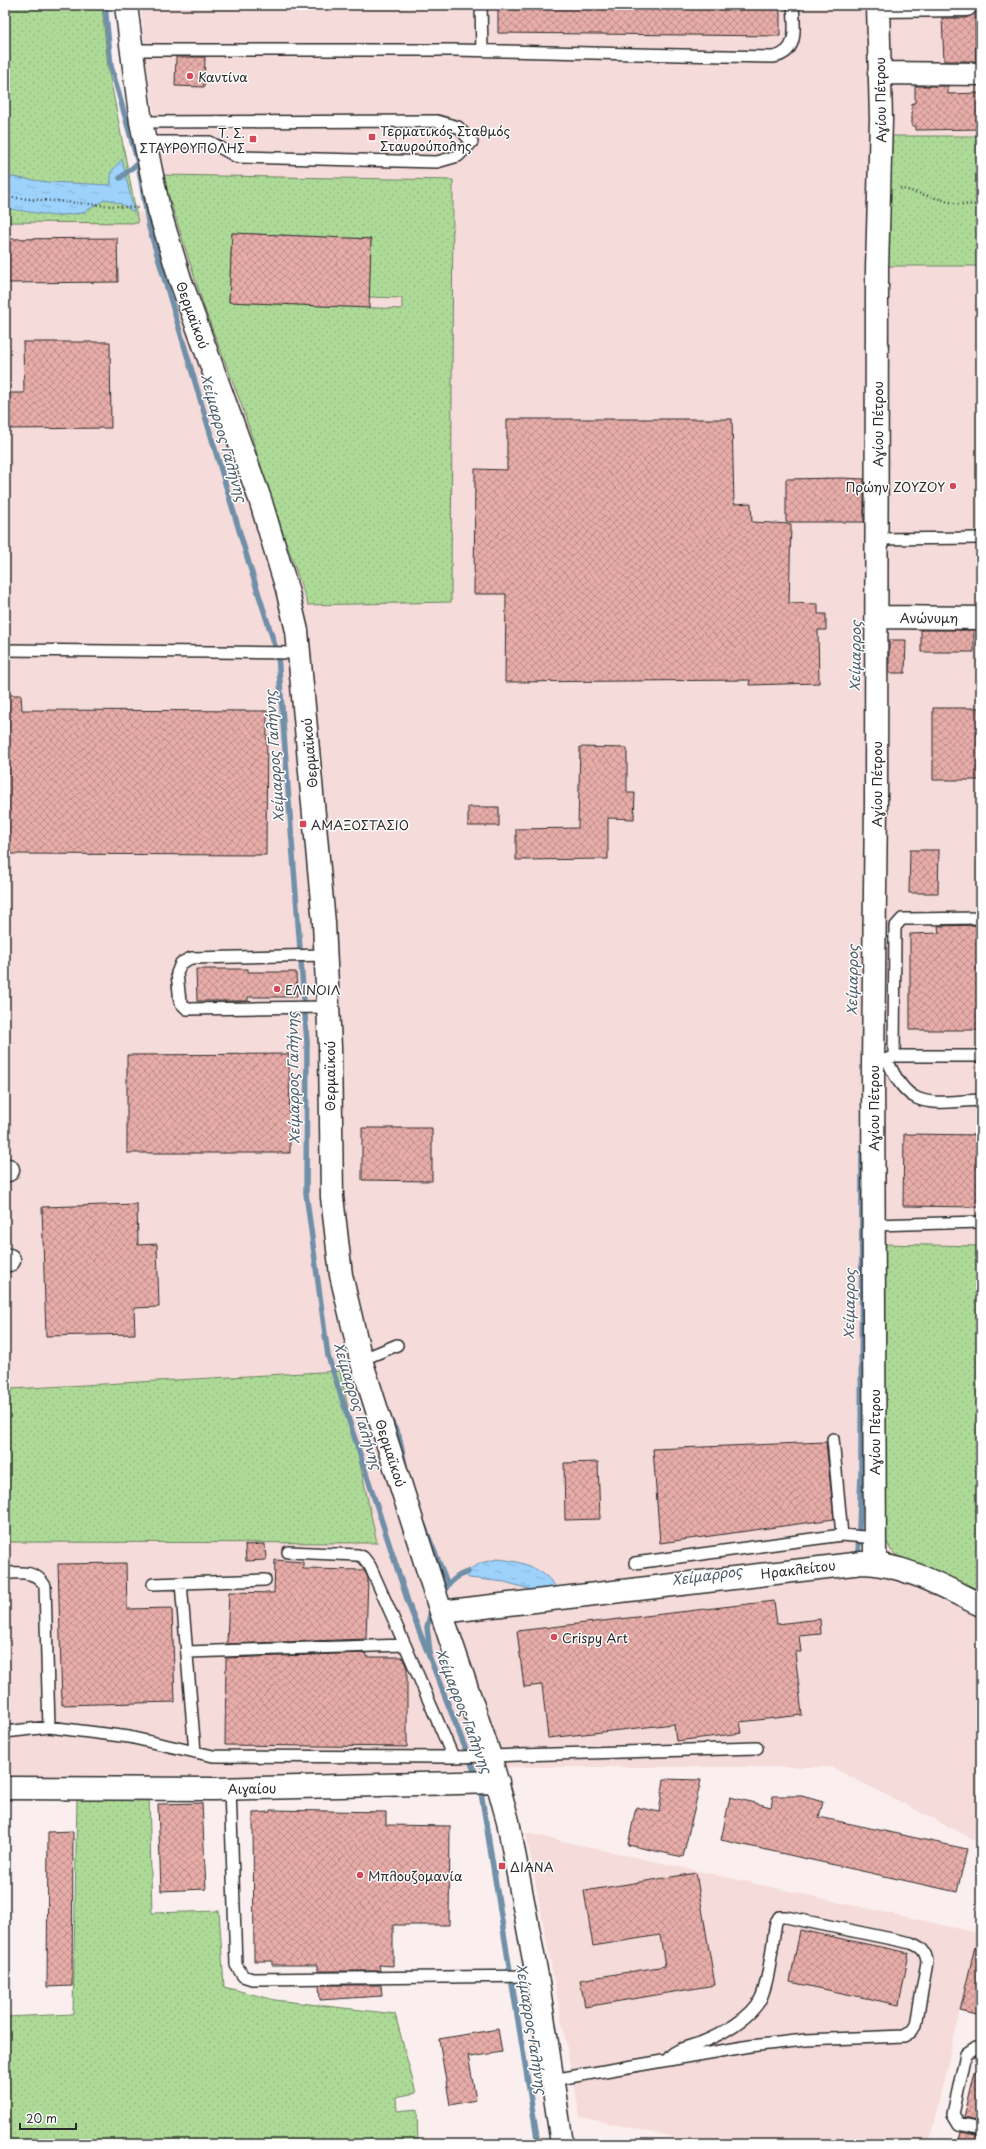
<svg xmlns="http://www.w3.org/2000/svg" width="986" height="2149" font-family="'Playpen Sans',sans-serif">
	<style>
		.built { fill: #f5dbd9 }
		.grass { fill: url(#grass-dots); stroke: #6c8262; fill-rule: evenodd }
		.water { fill: url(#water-ripples); stroke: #6f8fa8 }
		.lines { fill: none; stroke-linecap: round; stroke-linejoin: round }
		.stream { stroke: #6f8fa8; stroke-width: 5.5 }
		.building { fill: url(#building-cross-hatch); stroke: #2b2b2b }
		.lane-casing { stroke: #2b2b2b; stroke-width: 14 }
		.street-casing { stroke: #2b2b2b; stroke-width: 25 }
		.secondary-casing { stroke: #2b2b2b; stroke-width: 25 }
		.path { stroke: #2b2b2b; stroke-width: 2.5; stroke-dasharray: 1 3; stroke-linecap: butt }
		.lane { stroke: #fff; stroke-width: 11 }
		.street { stroke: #fff; stroke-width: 22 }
		.secondary { stroke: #fff; stroke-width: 22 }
		.poi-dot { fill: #d1495b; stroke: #fff; stroke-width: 1.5 }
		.labels { text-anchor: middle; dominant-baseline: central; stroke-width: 3; stroke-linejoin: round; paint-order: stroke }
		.poi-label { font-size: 13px; fill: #2b2b2b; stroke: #fff; text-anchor: start }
		.street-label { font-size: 13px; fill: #2b2b2b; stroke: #fff }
		.water-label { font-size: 14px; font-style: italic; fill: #4d5d69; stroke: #fff }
	</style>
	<defs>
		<pattern id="grass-dots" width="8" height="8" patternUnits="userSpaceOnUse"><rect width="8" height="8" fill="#aeda98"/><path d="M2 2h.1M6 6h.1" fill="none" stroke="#96bb83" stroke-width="1.8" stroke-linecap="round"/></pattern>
		<pattern id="water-ripples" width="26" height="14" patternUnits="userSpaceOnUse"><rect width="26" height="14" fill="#9cd2fb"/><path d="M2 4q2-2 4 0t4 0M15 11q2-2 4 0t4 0" fill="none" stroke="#87b4d7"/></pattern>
		<pattern id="building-cross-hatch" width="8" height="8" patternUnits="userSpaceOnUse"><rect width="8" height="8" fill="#e8ada9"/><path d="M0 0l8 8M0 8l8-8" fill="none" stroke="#bc8d8a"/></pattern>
	</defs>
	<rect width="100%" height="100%" fill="#faefee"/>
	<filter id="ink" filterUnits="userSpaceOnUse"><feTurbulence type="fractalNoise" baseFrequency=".025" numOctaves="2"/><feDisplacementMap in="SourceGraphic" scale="8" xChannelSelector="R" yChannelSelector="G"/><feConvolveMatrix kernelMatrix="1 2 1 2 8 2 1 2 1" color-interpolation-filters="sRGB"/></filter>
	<g filter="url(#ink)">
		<path class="built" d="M141,5H981V1843L831,1767H525L5,1785V1387L11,1389L6,1153L10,1063L5,1062V213L170,212L162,175H164L145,53Z
			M526,1833L978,1933L929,2144H706L580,2117Z"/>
		<path class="grass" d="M5,5H102L108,67L138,223L5,222Z
			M888,136H981V266H885Z
			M162,175L453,180L451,602L308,605L273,504L242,406L205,310ZM232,233L371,239L369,297L402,298V309L229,302Z
			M880,1244L981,1246V1591L897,1556L891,1550L886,1540Z
			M340,1371L377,1543L5,1542V1431L11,1389Z
			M149,1795L152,1913L219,1911L224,1987L275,2000L395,2014L416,2093L396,2097L397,2111L417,2109L418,2144H5V2017L73,2014L77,1796Z"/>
		<path class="water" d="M122,159L134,212L121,204L106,199L83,213L54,216L5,208V176L47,182L111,185V172Z
			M497,1559C520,1561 542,1567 556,1587L532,1590L505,1582L469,1578L462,1573L481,1563Z"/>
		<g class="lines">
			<path class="stream" d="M105,5L111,66L138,163L149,227L250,567L278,655L307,1042L306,1193L328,1356L409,1605L477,1778
				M120,178L138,163
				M390,1419L399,1436L405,1465
				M423,1523L448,1585
				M856,1558L858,1556L861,1473L862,1153
				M441,1594C448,1585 456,1575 468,1572
				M430,1652L427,1627L432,1608
				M480,1786L538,2144"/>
		</g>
		<path class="building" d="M498,5H780V36L498,33Z
			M975,13L976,61H944L942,18H966Z
			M176,57H205L204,87L175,86Z
			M915,86H948V94L981,93V129L916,130V126H912V103H915Z
			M232,233L371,239L369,308L229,302Z
			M117,238L118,282L5,283V239Z
			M23,342H110L111,428L5,429V393H24Z
			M507,419H732L734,504L751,503L752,522L791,524L789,603L818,604V614H826V630H818L819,683L749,685L750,680L505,682L506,594H474L475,469L507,470Z
			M842,478L864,479V522H786V479Z
			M921,630H974V652H921Z
			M889,640H906L905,673H889Z
			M5,695H21L22,710L267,711L266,855L5,854Z
			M933,708H981V780H933Z
			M580,747L627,748V793H635L634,819L608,818V859L516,860V829L578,828Z
			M468,807H499V826H468Z
			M910,850H939L938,893H909Z
			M981,925V1030H910V934L939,933L938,926Z
			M196,969H248V972H296L297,997H248V1001H197Z
			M289,1054L290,1153H127V1055Z
			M362,1128H432V1181L362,1180Z
			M904,1134L981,1135V1207L903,1206Z
			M137,1204L138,1245L157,1244L159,1307L134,1308L135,1334L46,1336L42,1207Z
			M826,1442L834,1519L660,1543L653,1449Z
			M598,1462L600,1519L565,1520L564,1463Z
			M265,1544L266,1560L246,1561L245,1545Z
			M275,1560L303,1562V1569L364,1570L368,1578L366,1639L227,1644L229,1592L274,1593Z
			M126,1563L127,1609L172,1608L175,1702L62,1705L58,1564Z
			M774,1601L777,1624L820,1619L821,1634L799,1636L801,1652H795L802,1715L740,1722L742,1733L676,1741L674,1724L548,1738L542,1685L524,1687L517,1631Z
			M366,1653V1657H402L407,1668V1747L225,1745L226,1658Z
			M664,1779L701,1780L683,1857L628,1845L636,1807L659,1812Z
			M773,1796H802L823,1802L819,1817L967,1849L957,1892L721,1840L730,1797L771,1807Z
			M202,1803L206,1889L161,1891L158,1804Z
			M271,1810L386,1812V1825L450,1826L449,1925H393V1966L379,1965L380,1971H318V1965H272V1961H254L253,1813L271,1812Z
			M73,1831L72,1986L47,1987L48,1832Z
			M696,1873L715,1985L585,2007L580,1980L665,1966L660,1935L593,1946L584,1891Z
			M800,1930L909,1953L899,2005L790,1982Z
			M975,1946L981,1947V2016L960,2011Z
			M319,1985H381L382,1996L320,2000Z
			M498,2029L502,2052L471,2057L468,2055L476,2100L450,2105L439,2039Z
			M975,2071L981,2072V2122L964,2118Z
			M961,2132L981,2136V2144H958Z"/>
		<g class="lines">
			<g class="lane-casing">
				<path id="lane" d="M481,5L482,50
					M132,50H453L773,57C800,53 794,25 793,5
					M141,122L437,121L458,127L472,142L458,156L437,162L237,157L210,142H145
					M877,539L981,538
					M5,650L300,653
					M326,955L191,958L181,963L177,973L180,1002L187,1009L328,1007
					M894,1056L895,927L902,919H908L981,918
					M887,1059C909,1113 931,1102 981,1100
					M888,1059L894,1056H981
					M873,1225L981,1222
					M361,1360L397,1345
					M833,1439L842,1535L875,1538
					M288,1552L358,1555L363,1557L370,1566L405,1645
					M635,1563L842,1535
					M5,1573C21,1573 36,1570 45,1586L49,1727
					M181,1583L195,1752
					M153,1584L265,1580
					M187,1652L405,1645L453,1757
					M5,1732L49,1727L129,1737L213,1756L453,1757L757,1748
					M230,1788L236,1965L243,1976L252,1979L537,1976
					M981,2049L975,2048L966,2054L953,2114L959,2124L981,2129
					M552,2080L750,2046L805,2040L904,2036L911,2032L916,2025L927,1962C926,1951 921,1947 911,1943L786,1917H779L776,1922C772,1943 770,1978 761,1998C752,2018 720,2035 700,2043C689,2047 674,2049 668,2059"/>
			</g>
			<g class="street-casing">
				<path id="street" d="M878,6L966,5
					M879,73L981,74
					M877,617L981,618
					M5,1170H8
					M5,1260H9
					M875,1563L873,1065L876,804L877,269L881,119L878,5"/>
			</g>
			<g class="secondary-casing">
				<path id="secondary" d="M126,5L141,122L159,210L180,279L260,499L287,589L297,631L324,923L330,1047L332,1197L341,1275L361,1360L441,1612L490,1756L508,1821L537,1976L562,2144
					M441,1612L862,1563C905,1564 943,1587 981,1605
					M5,1788L215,1789L498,1782"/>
			</g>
			<path class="path" d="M900,188L957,204L981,205
				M5,197L138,208"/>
			<use href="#lane" class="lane"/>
			<use href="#street" class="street"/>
			<use href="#secondary" class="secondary"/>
		</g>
	</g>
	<g class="poi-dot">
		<circle cx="190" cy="76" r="4"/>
		<rect x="368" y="133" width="8" height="8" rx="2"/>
		<rect x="249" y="135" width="8" height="8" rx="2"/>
		<circle cx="953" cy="486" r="4"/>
		<rect x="299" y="820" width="8" height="8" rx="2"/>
		<circle cx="277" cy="989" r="4"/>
		<circle cx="554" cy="1637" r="4"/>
		<rect x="498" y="1862" width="8" height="8" rx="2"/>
		<circle cx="360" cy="1875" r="4"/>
	</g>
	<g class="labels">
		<g class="poi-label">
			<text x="198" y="76">Καντίνα</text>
			<text x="380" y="130">Τερματικός Σταθμός<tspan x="380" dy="15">Σταυρούπολης</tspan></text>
			<text x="245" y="132" text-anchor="end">Τ. Σ.<tspan x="245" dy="15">ΣΤΑΥΡΟΥΠΟΛΗΣ</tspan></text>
			<text x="945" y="486" text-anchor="end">Πρώην ΖΟΥΖΟΥ</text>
			<text x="311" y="824">ΑΜΑΞΟΣΤΑΣΙΟ</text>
			<text x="285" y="989">ΕΛΙΝΟΙΛ</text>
			<text x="562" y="1637">Crispy Art</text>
			<text x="510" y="1866">ΔΙΑΝΑ</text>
			<text x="368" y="1875">Μπλουζομανία</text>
		</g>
		<g class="street-label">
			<text transform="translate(880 100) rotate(-91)">Αγίου Πέτρου</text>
			<text transform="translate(193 315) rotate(70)">Θερμαϊκού</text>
			<text transform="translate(877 424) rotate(-90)">Αγίου Πέτρου</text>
			<text x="929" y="617">Ανώνυμη</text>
			<text transform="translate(309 753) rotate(-95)">Θερμαϊκού</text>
			<text transform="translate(876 784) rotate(-90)">Αγίου Πέτρου</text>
			<text transform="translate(329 1076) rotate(-90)">Θερμαϊκού</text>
			<text transform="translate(873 1108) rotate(-90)">Αγίου Πέτρου</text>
			<text transform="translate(874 1432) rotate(-90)">Αγίου Πέτρου</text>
			<text transform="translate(391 1453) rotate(72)">Θερμαϊκού</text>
			<text transform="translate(798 1569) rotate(-7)">Ηρακλείτου</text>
			<text transform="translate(252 1788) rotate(-1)">Αιγαίου</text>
		</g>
		<g class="water-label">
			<text transform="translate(224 438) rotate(74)">Χείμαρρος Γαλήνης</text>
			<text transform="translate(855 656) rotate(-89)">Χείμαρρος</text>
			<text transform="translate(274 756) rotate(-94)">Χείμαρρος Γαλήνης</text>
			<text transform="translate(852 980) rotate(-89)">Χείμαρρος</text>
			<text transform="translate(293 1078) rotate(-91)">Χείμαρρος Γαλήνης</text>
			<text transform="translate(849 1304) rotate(-89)">Χείμαρρος</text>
			<text transform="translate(358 1406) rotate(73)">Χείμαρρος Γαλήνης</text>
			<text transform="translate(707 1575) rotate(-8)">Χείμαρρος</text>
			<text transform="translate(464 1711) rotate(69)">Χείμαρρος Γαλήνης</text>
			<text transform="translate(532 2029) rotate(81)">Χείμαρρος Γαλήνης</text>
		</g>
	</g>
	<rect width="986" height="2149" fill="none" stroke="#fff" stroke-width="20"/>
	<rect x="10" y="10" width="966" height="2129" fill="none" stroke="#2b2b2b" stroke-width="1.5" filter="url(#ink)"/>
	<path d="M20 2123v6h56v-6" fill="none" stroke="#2b2b2b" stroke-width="2"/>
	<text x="26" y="2123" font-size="12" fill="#2b2b2b" stroke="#ffffff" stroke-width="3" paint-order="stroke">20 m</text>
</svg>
